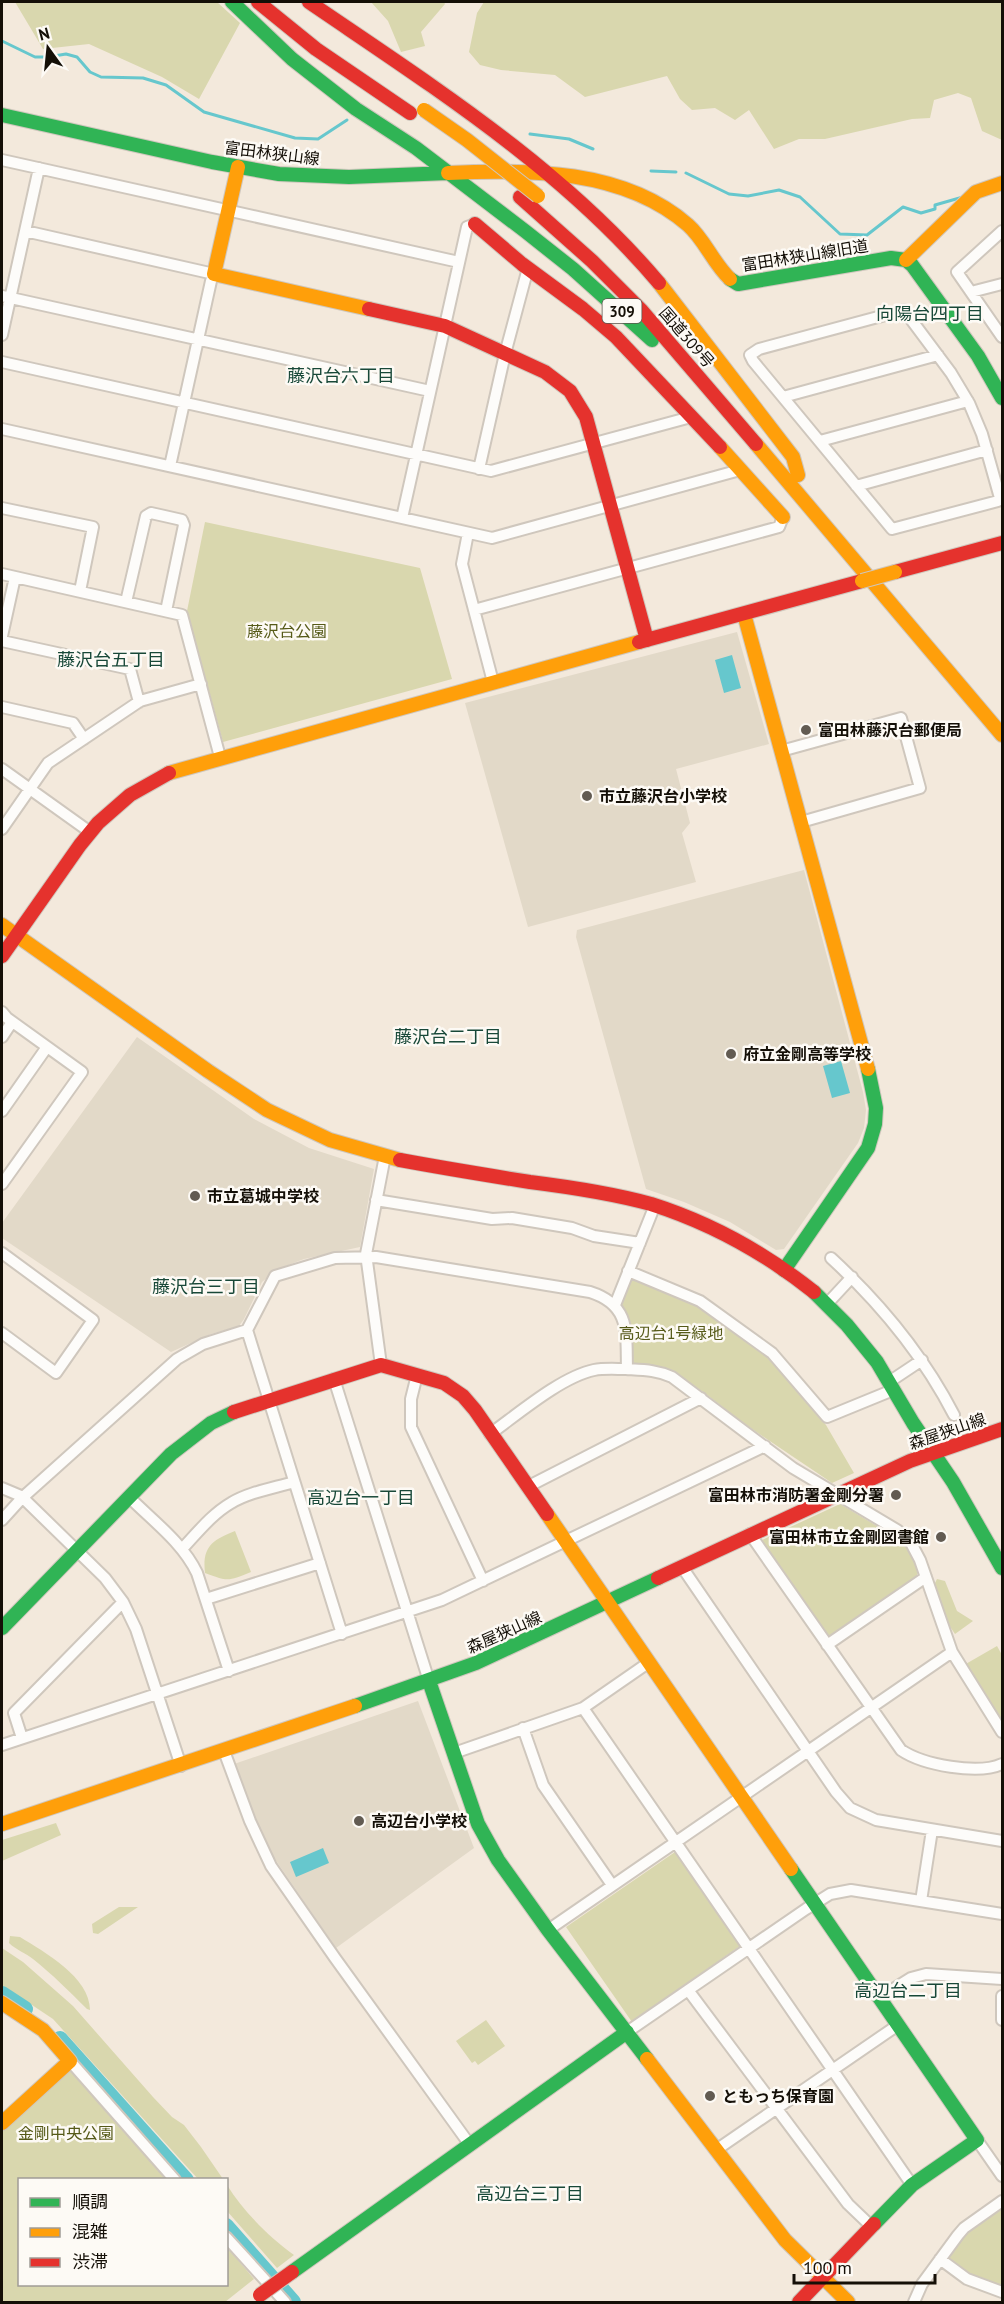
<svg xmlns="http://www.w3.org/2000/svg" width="1004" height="2304" font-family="'PT Sans','Noto Sans JP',sans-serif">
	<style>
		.education { fill: #e2d9c8 }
		.green { fill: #d9d7ae }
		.water { fill: #66c7cd }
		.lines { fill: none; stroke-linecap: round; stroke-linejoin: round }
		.stream { stroke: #66c7cd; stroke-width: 3 }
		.river { stroke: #66c7cd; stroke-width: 16 }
		.street-casing { stroke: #cfc7bd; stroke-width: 14 }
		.fast-casing { stroke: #cfc7bd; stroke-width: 16 }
		.slow-casing { stroke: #cfc7bd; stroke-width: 16 }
		.jam-casing { stroke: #cfc7bd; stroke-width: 16 }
		.street { stroke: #fdfcfa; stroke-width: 10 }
		.fast { stroke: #30b455; stroke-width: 14 }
		.slow { stroke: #ff9f0a; stroke-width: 14 }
		.jam { stroke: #e5322d; stroke-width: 14 }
		.slow-bridge-casing { stroke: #cfc7bd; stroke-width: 16; stroke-linecap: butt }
		.jam-bridge-casing { stroke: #cfc7bd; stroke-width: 16; stroke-linecap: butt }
		.slow-bridge { stroke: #ff9f0a; stroke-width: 14 }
		.jam-bridge { stroke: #e5322d; stroke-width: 14 }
		.poi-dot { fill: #625b52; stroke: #fdfaf5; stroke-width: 2 }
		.labels { text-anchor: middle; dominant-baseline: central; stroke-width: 5; stroke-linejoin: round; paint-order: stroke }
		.shield { fill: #fdfaf5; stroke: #5a564e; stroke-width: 1.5 }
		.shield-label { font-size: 15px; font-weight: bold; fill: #140f07 }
		.street-label { font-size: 16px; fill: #140f07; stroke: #fdfaf5 }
		.park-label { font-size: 16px; fill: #565a18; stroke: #fdfaf5 }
		.poi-label { font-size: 16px; font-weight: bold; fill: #140f07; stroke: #fdfaf5; text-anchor: start }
		.neighbourhood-label { font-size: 18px; fill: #184838; stroke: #fdfaf5 }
	</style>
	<rect width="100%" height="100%" fill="#f3e9dc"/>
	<path class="education" d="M737,632L769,744L676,769L690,823L682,833L696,882L528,927L465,703Z
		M804,870L863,1092L866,1110L864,1128L858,1143L784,1249L776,1250L730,1222L684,1202L646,1189L576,937L577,930Z
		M137,1037L254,1119L309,1148L374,1169L360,1247L304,1259L278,1269L262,1282L244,1319L239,1326L211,1334L171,1352L2,1238V1223Z
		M418,1701L474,1848L336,1948L268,1849L251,1810L234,1764Z"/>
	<path class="green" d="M15,2H217L240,23L199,99L162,77L89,44L43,49Z
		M335,2H444L445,4L421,32L425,46L401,52L388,21L371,2Z
		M484,2H1002V140L982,131L971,98L958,93L934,100L930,118L912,119L825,139H799L774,149L749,110L735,120L715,108L692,110L680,99L667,76L585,97L555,75L501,70L480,65L469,52L477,13Z
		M205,522L420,568L452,679L223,742L187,611Z
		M631,1278L699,1304L760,1350L794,1386L826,1425L854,1473L832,1483C800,1461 768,1441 737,1418C704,1393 675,1365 632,1363L631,1326L621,1305Z
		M840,1504L897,1538L906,1546L919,1570L916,1578L831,1635H824L760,1541Z
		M235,1531L251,1572C228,1581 229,1582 205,1573C202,1547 212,1540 235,1531Z
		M937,1579L945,1581L957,1611L973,1621L955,1634C944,1619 939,1603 934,1585Z
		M997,1646L1002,1655V1726L964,1665Z
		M56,1823L61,1835L2,1861V1840Z
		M675,1852L740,1946L632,2022L566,1927Z
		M119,1907H138L98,1934L93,1933L92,1924Z
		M10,1936L20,1937C44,1952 90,1977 90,2010L87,2009C70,1992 53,1975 33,1959C26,1953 16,1950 9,1943Z
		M2,1948L23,1962L73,2006L153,2097L172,2117L184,2125L201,2147L223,2179H198L53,2019L2,1985Z
		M486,2020L505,2046L478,2065L475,2061L472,2063L456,2041Z
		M68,2068L169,2179L20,2180V2284H226L227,2247L254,2279L225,2302H2V2129Z
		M227,2185C243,2211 269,2237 294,2255L277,2268L227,2211Z
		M1002,2207V2287L973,2277L949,2261L948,2255L967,2231Z"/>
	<path class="water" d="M732,655L741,688L724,693L715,660Z
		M841,1061L850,1093L832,1098L823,1066Z
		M323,1848L329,1863L296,1877L290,1862Z"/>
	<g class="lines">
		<path class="stream" d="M2,41L35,57H48L66,54L77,57L90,72L101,77L143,78L166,85L204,112L295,138L318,139L347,120
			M530,134L569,139L593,149
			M651,171L676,172
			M686,173L729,194L748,196L779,190L800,197L840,234L867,235L903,207L921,213L935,209V205L963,197"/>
		<path class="river" d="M2,1994L25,2009
			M60,2039L186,2180
			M226,2226L293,2302"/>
		<g class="street-casing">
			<path id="street" d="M2,160L459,262
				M25,231L214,274L211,281L170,466
				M1002,231L957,272L1002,337
				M971,292L1002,284
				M2,296L430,391
				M904,310L951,373L969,403L982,434L1000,498L998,501L892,529L753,361L750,355L759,349Z
				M2,335L39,168
				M2,362L491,471L691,417
				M783,397L938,355
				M2,429L492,538L740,470
				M820,441L968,401
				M479,469L505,354L528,268
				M856,486L987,450
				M2,508L93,527L80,591
				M402,518L467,227L475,224
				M468,533L462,564L493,682
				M2,574L182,615L220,757
				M126,602L146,516L151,513L182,520L184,525L166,611
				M474,610L779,527L783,517
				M2,636L15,577
				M2,641L130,669L139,702
				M2,707L73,723L84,739
				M781,751L901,718L920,788L801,822
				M2,769L90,832
				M2,829L48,763L140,701L201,684
				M2,1012L7,1018L82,1072L2,1184
				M2,1037L12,1022
				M2,1111L47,1047
				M376,1200L492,1219L512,1218L572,1228L594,1236L640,1243
				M2,1253L93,1320L56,1373L2,1333
				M831,1258C881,1304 923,1355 954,1415
				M628,1271L700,1301L772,1353L827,1417L893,1390
				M615,1305L655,1205
				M826,1305L852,1277
				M381,1365L366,1254L385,1156
				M417,1375L411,1399V1427L483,1581
				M334,1379L429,1681
				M889,1382L922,1360
				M490,1434C518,1414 561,1377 594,1370C604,1368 616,1369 626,1369C643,1370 657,1370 672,1377L793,1468L897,1530L911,1543L920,1560L952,1652L1002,1732
				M527,1487L701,1398
				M2,1488L21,1496L105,1578L123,1602L136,1629L181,1766
				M129,1497C153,1521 182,1542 197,1573L229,1671
				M2,1520L22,1498L177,1359L203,1344L247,1330
				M750,1534L901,1750C923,1765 978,1775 1002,1764
				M182,1549C197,1533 212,1514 231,1503C249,1492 274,1488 294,1482
				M682,1567L836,1792L850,1808L876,1820L1002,1841
				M206,1599L320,1563
				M342,1634L247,1330L275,1276L335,1258L376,1257L590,1292C631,1305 626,1333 627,1369
				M827,1645L926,1577
				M583,1708L912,2185
				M523,1728L543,1785L612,1885
				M22,1738L14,1713L123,1602
				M2,1745L442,1600L765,1446
				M224,1751L250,1821L271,1866L335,1958L470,2145
				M454,1753L583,1708L648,1663
				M921,1901L932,1830
				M548,1930L952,1652
				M688,1990L848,2204L871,2226
				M1002,1996V2020
				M879,1998L911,1978L926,1974L1002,1979
				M627,2032L806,1909L830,1894L851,1890L1002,1914
				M70,2061L175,2180
				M977,2140L1002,2176
				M716,2150L898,2025
				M226,2237L285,2302
				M940,2259L967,2279L1002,2292
				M914,2302L922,2284L958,2235L964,2228L1002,2201"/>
		</g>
		<g class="fast-casing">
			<path id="fast" d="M232,2L292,59L356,109L416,148L525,231L573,269L652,340
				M2,115L212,162L279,174L349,177L448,173
				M730,279L738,284L891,258L906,260L912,265L978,356L1002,398
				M784,1270L868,1148L875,1124L876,1108L868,1069
				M814,1292L847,1325L877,1362L913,1423L953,1482L1002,1568
				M2,1628L171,1454L211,1423L234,1412
				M429,1681L478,1824L498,1860L548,1930L647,2059
				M355,1706L476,1663L658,1578
				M791,1869L977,2140L912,2185L874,2224
				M292,2272L627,2032"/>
		</g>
		<g class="slow-casing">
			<path id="slow" d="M238,167L214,274L369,309
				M448,173C528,169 624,169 688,225C705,240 713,263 730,279
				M906,260L976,192L1002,183
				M659,283L793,457L798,475
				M756,444L1002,735
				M720,447L783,517
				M744,614L868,1069
				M169,773L639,642
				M2,925L208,1071L267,1110L330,1140L400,1160
				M547,1514L791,1869
				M2,1824L355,1706
				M2,2003L43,2030L70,2061L2,2123
				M647,2059L785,2240L848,2302"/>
		</g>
		<g class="jam-casing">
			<path id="jam" d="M258,2L316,49L410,113
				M309,2C432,86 562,168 659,283
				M520,197L592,261L642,311L756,444
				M475,224L522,264L583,309L616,337L720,447
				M369,309L445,326L545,372L570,391L586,417L647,640
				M895,572L1002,543
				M639,642L862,581
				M2,956L80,845L98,823L130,795L169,773
				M400,1160C443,1168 486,1175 530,1182C570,1187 611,1193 651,1204C711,1223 765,1253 814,1292
				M234,1412L381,1365L444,1383L463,1396L475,1410L547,1514
				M658,1578L910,1461L1002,1429
				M799,2302L874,2224"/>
		</g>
		<use href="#street" class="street"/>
		<use href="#fast" class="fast"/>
		<use href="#slow" class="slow"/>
		<use href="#jam" class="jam"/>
		<g class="slow-bridge-casing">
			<path id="slow-bridge" d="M424,110L467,140L538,196
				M862,581L895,572"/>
		</g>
		<g class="jam-bridge-casing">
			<path id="jam-bridge" d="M260,2295L292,2272"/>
		</g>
		<use href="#slow-bridge" class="slow-bridge"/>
		<use href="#jam-bridge" class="jam-bridge"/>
	</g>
	<g class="poi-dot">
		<circle cx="806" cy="730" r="6"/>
		<circle cx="587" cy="796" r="6"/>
		<circle cx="731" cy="1054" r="6"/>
		<circle cx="195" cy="1196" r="6"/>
		<circle cx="896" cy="1495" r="6"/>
		<circle cx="941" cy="1537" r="6"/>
		<circle cx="359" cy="1821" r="6"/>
		<circle cx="710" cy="2096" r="6"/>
	</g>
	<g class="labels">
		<rect class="shield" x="602.5" y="299" width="39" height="24" rx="4.5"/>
		<g class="shield-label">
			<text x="622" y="311">309</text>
		</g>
		<g class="street-label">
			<text transform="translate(272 153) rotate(7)">富田林狭山線</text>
			<text transform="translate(805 255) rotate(-9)">富田林狭山線旧道</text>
			<text transform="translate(687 337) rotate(49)">国道309号</text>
			<text transform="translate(947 1431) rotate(-19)">森屋狭山線</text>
			<text transform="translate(504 1632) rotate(-24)">森屋狭山線</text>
		</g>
		<g class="park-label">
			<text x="287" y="631">藤沢台公園</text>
			<text x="671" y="1333">高辺台1号緑地</text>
			<text x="66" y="2133">金剛中央公園</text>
		</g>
		<g class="poi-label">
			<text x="818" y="730">富田林藤沢台郵便局</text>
			<text x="599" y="796">市立藤沢台小学校</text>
			<text x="743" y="1054">府立金剛高等学校</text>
			<text x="207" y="1196">市立葛城中学校</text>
			<text x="884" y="1495" text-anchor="end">富田林市消防署金剛分署</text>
			<text x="929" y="1537" text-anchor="end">富田林市立金剛図書館</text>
			<text x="371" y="1821">高辺台小学校</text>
			<text x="722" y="2096">ともっち保育園</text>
		</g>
		<g class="neighbourhood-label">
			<text x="930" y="313">向陽台四丁目</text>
			<text x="341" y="375">藤沢台六丁目</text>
			<text x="111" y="659">藤沢台五丁目</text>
			<text x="448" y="1036">藤沢台二丁目</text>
			<text x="206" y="1286">藤沢台三丁目</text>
			<text x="361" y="1497">高辺台一丁目</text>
			<text x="908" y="1990">高辺台二丁目</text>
			<text x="530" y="2193">高辺台三丁目</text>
		</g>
	</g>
	<rect width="1004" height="2304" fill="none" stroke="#140f07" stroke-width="6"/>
	<rect x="18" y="2178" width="210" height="108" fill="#fdfaf5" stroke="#a09c96" stroke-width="1.5"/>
	<rect x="30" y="2198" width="30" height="9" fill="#30b455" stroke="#a09c96" stroke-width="1.5"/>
	<text x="72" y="2208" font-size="18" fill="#140f07">順調</text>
	<rect x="30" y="2228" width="30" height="9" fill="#ff9f0a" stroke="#a09c96" stroke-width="1.5"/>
	<text x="72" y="2238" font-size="18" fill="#140f07">混雑</text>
	<rect x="30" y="2258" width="30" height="9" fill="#e5322d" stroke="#a09c96" stroke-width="1.5"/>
	<text x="72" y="2268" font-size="18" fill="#140f07">渋滞</text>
	<g transform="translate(48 48) rotate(345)" stroke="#fdfaf5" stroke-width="4.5" paint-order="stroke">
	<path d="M0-4.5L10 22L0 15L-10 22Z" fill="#140f07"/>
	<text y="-9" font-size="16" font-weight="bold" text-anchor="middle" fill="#140f07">N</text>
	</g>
	<path d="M794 2274v9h141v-9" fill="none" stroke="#140f07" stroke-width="3"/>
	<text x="803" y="2274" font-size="18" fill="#140f07" stroke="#fdfaf5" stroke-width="4.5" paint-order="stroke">100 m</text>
</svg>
